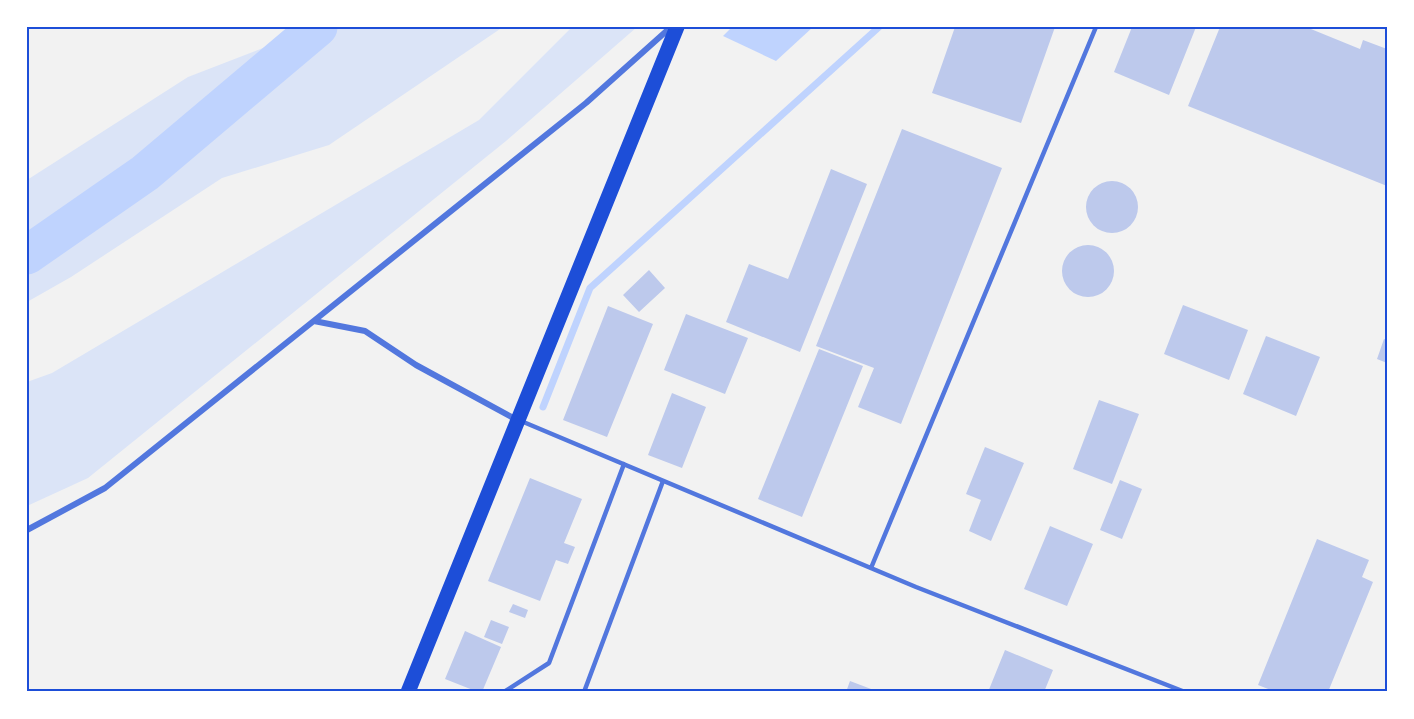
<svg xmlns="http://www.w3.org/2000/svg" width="1414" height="719" font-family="'Golos Text',sans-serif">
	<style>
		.green { fill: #dbe4f7 }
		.water { fill: #bfd3fe }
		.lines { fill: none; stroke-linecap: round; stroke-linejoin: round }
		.stream { stroke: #bfd3fe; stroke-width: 7 }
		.river { stroke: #bfd3fe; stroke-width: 39 }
		.building { fill: #bdc9ec }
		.service { stroke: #5277de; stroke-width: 4.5 }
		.minor { stroke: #5277de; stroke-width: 6 }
		.primary { stroke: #1d4ed8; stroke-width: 15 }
		.neatline { fill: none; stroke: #1d4ed8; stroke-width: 2 }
	</style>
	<rect width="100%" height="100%" fill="#f2f2f2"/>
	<path class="green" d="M317,27H503L329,145L222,178L71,277L27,302V180L188,77Z
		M572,27H637L506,141L88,478L27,506V382L52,373L479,120Z"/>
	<path class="water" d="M732,27H813L776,61L723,36Z"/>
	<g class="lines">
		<path class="stream" d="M543,407L590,288L879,27"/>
		<path class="river" d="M27,255L145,173L318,27"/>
	</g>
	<path class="building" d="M955,27H1055L1021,123L932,93Z
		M1132,27H1196L1169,95L1114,72Z
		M1220,27H1306L1360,49L1363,40L1387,49V186L1188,106Z
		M902,129L1002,168L901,424L858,407L874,368L816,346Z
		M831,169L867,184L800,352L726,322L749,264L788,279Z
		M1086 207a26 26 0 1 1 52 0a26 26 0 1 1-52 0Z
		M1062 271a26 26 0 1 1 52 0a26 26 0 1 1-52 0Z
		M649,270L665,288L639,312L623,295Z
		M1183,305L1248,330L1229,380L1164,354Z
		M608,306L653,324L607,437L563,420Z
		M686,314L748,338L725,394L664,370Z
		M1266,336L1320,357L1296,416L1243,394Z
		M1384,339L1387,340V363L1377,359Z
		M819,349L863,366L802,517L758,499Z
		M672,393L706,407L682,468L648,455Z
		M1099,400L1139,414L1112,484L1073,469Z
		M985,447L1024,463L991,541L969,531L981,500L966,494Z
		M530,478L582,499L564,543L575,547L568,564L556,560L540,601L488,581Z
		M1120,480L1142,489L1122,539L1100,530Z
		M1050,526L1093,544L1067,606L1024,589Z
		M1317,539L1369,560L1362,577L1373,582L1328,692H1276L1258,685Z
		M513,604L528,610L525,618L509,612Z
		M491,620L509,627L502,644L484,637Z
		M465,631L501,647L482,692H478L445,679Z
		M1005,650L1053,670L1044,692H988Z
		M850,681L879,692H846Z"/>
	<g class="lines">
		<path class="service" d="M521,421L916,587L1185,692
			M871,568L1096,27
			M504,692L549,663L624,464
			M584,692L663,481"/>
		<path class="minor" d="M314,321L365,331L416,365L517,420
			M27,530L105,488L586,103L671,27"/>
		<path class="primary" d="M408,692L677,27"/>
	</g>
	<rect width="1414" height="719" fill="none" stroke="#ffffff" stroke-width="57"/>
	<rect x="28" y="28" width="1358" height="662" class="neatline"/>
</svg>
